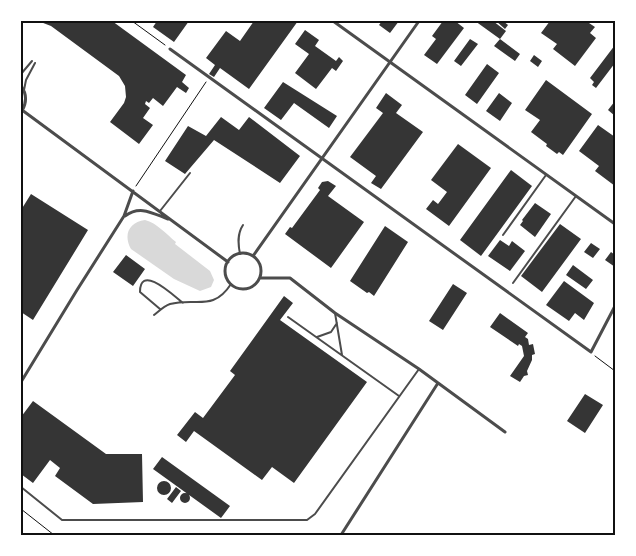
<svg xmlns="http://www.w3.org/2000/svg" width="636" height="556" font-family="'Archivo Narrow',sans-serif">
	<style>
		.water { fill: #d9d9d9 }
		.building { fill: #353535 }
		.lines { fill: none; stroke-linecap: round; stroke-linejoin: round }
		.path { stroke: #111; stroke-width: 1 }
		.service { stroke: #4c4c4c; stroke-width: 2 }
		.minor { stroke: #4c4c4c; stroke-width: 3 }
		.neatline { fill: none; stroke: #111; stroke-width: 2 }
	</style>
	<rect width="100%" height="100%" fill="#fff"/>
	<path class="water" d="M145,220C157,223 166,234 176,242L175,244L210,271L214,280L211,287L200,291L174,279L131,249C123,235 129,222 145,220Z"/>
	<path class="building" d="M38,21H112L186,75L182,82L189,88L186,93L177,87L163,106L153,98L149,103L146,101L145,104L150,108L143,118L153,125L139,144L110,122L124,103L126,97L125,86L119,76L51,26Z
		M157,21H189L174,42L153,27Z
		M254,21H287L289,23L298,21L249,89L220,68L214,77L209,74L215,65L206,58L226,31L240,41Z
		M382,21L385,23L386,21H399L390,33L379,25Z
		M443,21H455L464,28L437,64L424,55L436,39L432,36Z
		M475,21H493L506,31L500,39Z
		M496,21H503L508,25L505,29Z
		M550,21H586L595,27L590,33L596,38L575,66L553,49L557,44L541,33Z
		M305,30L319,40L315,46L336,61L339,57L343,61L336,71L332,68L316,89L295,73L309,54L295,44Z
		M470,39L478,44L461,66L454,61Z
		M500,39L520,54L515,61L494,46Z
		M615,45V63L596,88L592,85L594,82L590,78Z
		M534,55L542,61L538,67L530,61Z
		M487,64L499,73L477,104L465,95Z
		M546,80L592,114L563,155L559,152L557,154L546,146L547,144L531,132L540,120L525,110Z
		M283,82L337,116L329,128L294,103L281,120L264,108Z
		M386,93L402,105L396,113L423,132L381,189L371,183L376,176L350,157L383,113L376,108Z
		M499,93L512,103L500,121L486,111Z
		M615,101V116L608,110Z
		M221,117L239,130L249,117L300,156L280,183L214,140L185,174L165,161L188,126L206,136Z
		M598,125L615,137V186L595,171L599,166L579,151Z
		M458,144L491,168L449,226L426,209L433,200L438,204L447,192L431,180Z
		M511,170L532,186L481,256L460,240Z
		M328,181L336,186L328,196L364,222L331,268L285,234L290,227L292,228L320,190L318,188L322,182Z
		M31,194L88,230L33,320L21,312V210Z
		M535,203L551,214L535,237L520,225L523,221L522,220Z
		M560,224L581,239L542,292L521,276Z
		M385,226L408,242L374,296L369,292L367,293L350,281Z
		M500,240L509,246L512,241L525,251L510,271L488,256Z
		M591,243L600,249L593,258L584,252Z
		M611,252L615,255V267L605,260Z
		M126,255L145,269L133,286L113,272Z
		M573,265L593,280L586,289L566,275Z
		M564,281L594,303L584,320L575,313L569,321L546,305Z
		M453,284L467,293L443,330L429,321Z
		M284,296L293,303L280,320L367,382L294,483L272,467L262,480L194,431L186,442L177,435L195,412L203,418L235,375L230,371Z
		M500,313L528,333L525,337L528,339L529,345L533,344L535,354L532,355V360L527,371L528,375L524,376L520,382L510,376L524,356L522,346L519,344L518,346L490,327Z
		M585,394L603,405L585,433L567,421Z
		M33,401L106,454H142L143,502L93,504L55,476L60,468L50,460L33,483L21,474V417Z
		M162,457L230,506L221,518L153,469Z
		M157 488a7 7 0 1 1 14 0a7 7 0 1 1-14 0Z
		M176,487L181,491L172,503L167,499Z
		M180 498a5 5 0 1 1 10 0a5 5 0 1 1-10 0Z"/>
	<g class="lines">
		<path class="path" d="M132,21L165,45
			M136,186L206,82
			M595,356L615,371
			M21,509L54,535"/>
		<path class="service" d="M21,74L32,61
			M24,90L26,80L35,63
			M160,211L190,173
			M503,235L546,175
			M240,254C238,244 237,234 243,225
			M513,283L576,196
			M160,309L140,292C140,263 174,296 183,303
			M335,313L342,355
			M154,315C159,311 164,306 170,304C196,297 213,312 231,284
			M288,317L399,396
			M317,337L331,332L337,323
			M21,487L62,520H307L315,514L419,369"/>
		<path class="minor" d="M333,21L615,224
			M170,49L591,352L615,306
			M21,86C27,94 27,102 22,111
			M22,110L228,262
			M125,216C140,205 152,213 168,219
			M225 271a18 18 0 1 1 36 0a18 18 0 1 1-36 0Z
			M253,256L419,21
			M260,278H290L335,313L419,369L505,432
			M21,382L77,290L124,216L133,191
			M341,535L438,383"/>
	</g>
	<rect width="636" height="556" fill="none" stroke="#ffffff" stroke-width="45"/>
	<rect x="22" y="22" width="592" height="512" class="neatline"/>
</svg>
